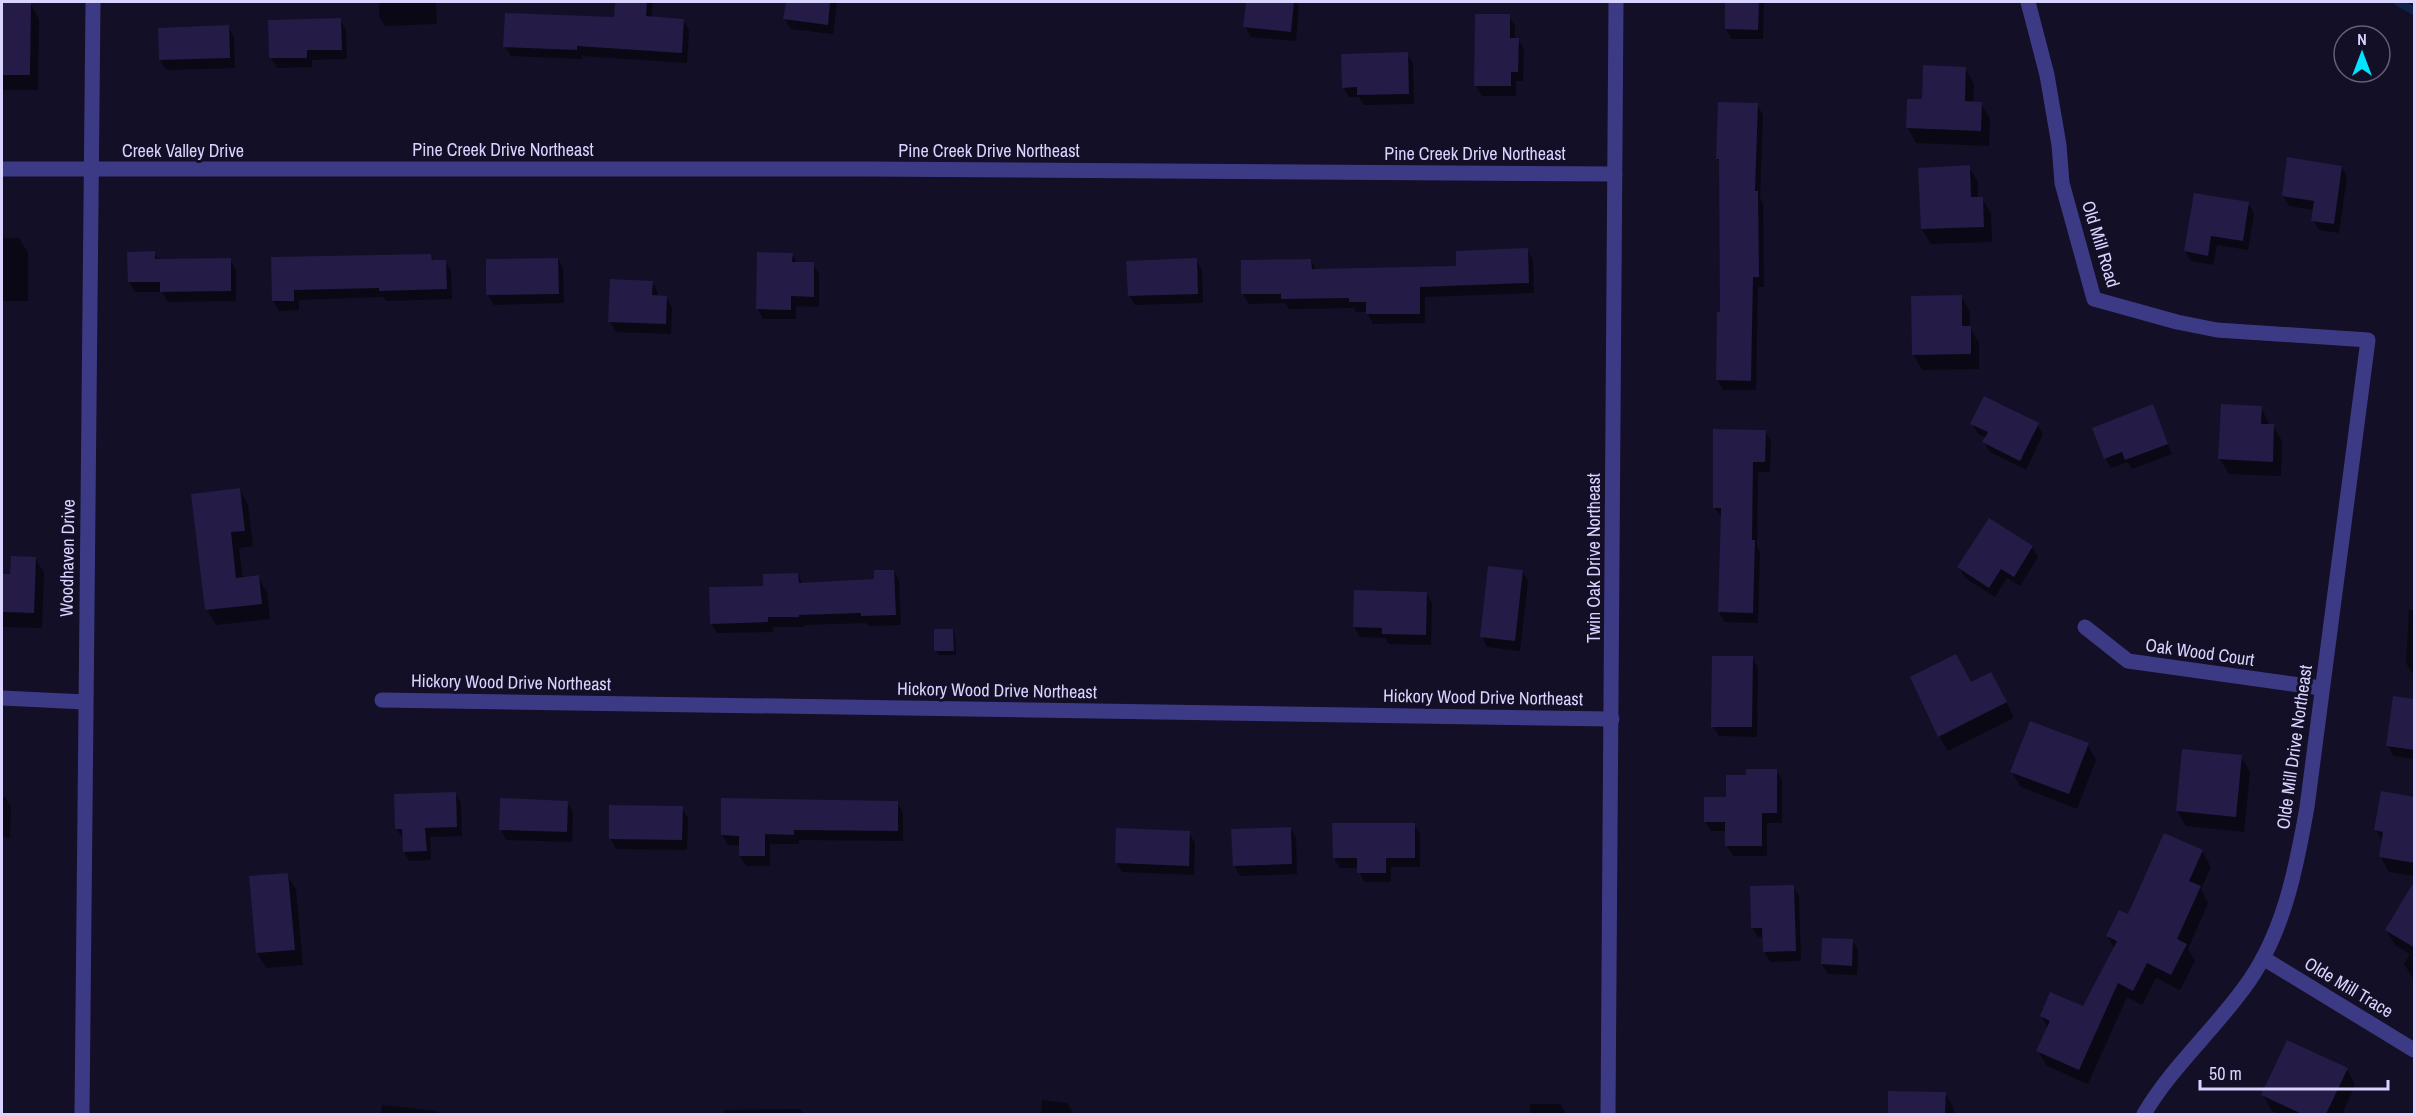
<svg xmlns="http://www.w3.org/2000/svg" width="2416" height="1116" font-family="'Archivo Narrow',sans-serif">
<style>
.shadow{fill:#0007}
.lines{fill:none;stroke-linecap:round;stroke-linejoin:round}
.stream{stroke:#0c2248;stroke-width:8}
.building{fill:#241b47}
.minor{stroke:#3d3a85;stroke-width:15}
.labels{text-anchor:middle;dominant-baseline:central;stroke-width:6;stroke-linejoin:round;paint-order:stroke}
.street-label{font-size:18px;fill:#d9d4ff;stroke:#130f26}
</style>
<rect width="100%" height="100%" fill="#130f26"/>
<g class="shadow">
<path d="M379 2H436L437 24 385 26 379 16Z"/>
<path d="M617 2H653L651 18 683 20 689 30 687 63 582 56V59L511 56 505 46 616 18Z"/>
<path d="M787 2H837L833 34 791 29 785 19Z"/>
<path d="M1248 2H1297L1299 6 1296 41 1251 37 1245 26Z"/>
<path d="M1727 2H1764L1763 39H1732L1726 29Z"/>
<path d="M2 4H31L39 19 38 90H2Z"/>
<path d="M1509 16 1515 26V39H1518L1524 49 1523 81H1516V96H1482L1476 86Z"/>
<path d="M340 20 346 30 347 59 312 60V67L277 68 271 58Z"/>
<path d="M228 27 234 37 235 68 166 70 160 60Z"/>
<path d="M1407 54 1413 64 1414 104 1364 105 1359 97H1349L1343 87Z"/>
<path d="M1965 68 1974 84 1973 103H1981L1990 119 1989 146 1916 143 1908 128 1909 100 1923 101Z"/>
<path d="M1757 105 1763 115 1760 198 1763 203 1764 287H1758L1756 390H1723L1717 379 1721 313 1720 164 1717 159Z"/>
<path d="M1969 167 1978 182V198H1982L1991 214 1992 242 1931 244 1922 229Z"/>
<path d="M2342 167 2347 177 2339 233 2319 230 2313 220 2314 210 2289 206 2283 196Z"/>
<path d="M2249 204 2254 214 2248 250 2217 245 2213 265 2191 261 2185 251Z"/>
<path d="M2 238H19L28 253V301H2Z"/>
<path d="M1527 250 1533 260 1534 293 1425 297V323L1373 324 1367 312H1356L1354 308 1289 309 1285 303 1249 304 1243 294 1311 260 1316 270 1458 268Z"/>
<path d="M154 253 159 261 230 260 236 270V301L168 302 162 292H135L129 282Z"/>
<path d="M792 254 797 263 813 264 819 274V307L796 306V319H763L758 309Z"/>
<path d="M431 255 434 262 445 261 451 271 452 299 386 301 384 297 299 300V310L279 311 273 301 272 259Z"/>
<path d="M558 259 563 269 564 303 494 305 488 295Z"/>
<path d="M1196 260 1202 270 1203 303 1135 305 1129 295Z"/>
<path d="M652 282 658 293 657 297H666L672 308 671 334 616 332 610 322Z"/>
<path d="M1961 296 1970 312V328L1979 343V369L1922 370 1913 354Z"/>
<path d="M2152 406 2172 454 2132 469 2128 462 2111 468 2105 458Z"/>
<path d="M2261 407 2270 426H2273L2282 441 2281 476 2229 474 2220 459Z"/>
<path d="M1972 424H2037L2043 434 2026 470 1990 452 1984 442 1986 438 1978 434Z"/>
<path d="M1765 431 1771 441 1770 472H1758L1757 547 1760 552 1758 623 1725 622 1719 612 1722 518 1714 507Z"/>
<path d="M239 489 248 505 253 546 239 548 243 579 258 577 267 592 270 619 216 625 207 610 193 495Z"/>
<path d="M2032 547 2038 557 2020 586 2007 578 1995 597 1965 578 1959 567Z"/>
<path d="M35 558 44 573 42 628 2 627V575L12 576Z"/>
<path d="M894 571 899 581 901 625 868 626 866 623 804 625V627H773V632L717 633 711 623 765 588 798 575 803 584 876 581Z"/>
<path d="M1522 571 1528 581 1520 651 1487 647 1482 637Z"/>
<path d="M1356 591 1426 593 1432 603 1431 645 1389 644 1385 638 1360 637 1354 627Z"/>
<path d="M2409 609 2414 610V673H2412L2406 663Z"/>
<path d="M953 630 955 635 956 655H939L936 651Z"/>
<path d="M1752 658 1758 668 1757 737 1719 736 1713 726Z"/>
<path d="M1971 684 2000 689 2014 718 1948 751 1939 736Z"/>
<path d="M2414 701V759L2394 756 2388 746Z"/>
<path d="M2087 744 2096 760 2077 809 2021 787 2012 772Z"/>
<path d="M2241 757 2250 772 2244 832 2186 826 2177 811Z"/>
<path d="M1776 770 1782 780V823H1767V856H1733L1727 846V831H1711L1705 821 1747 776Z"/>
<path d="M456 794 461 803 462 836 430 837 431 860 409 861 404 852 403 838 396 829Z"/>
<path d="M2 797H5L11 807 10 838 2 837Z"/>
<path d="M2414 798V876L2389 872 2380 856 2383 842 2376 830Z"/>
<path d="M723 800 897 803 903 813V841L799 840V844H770V866H746L740 856V846L728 845 722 835Z"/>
<path d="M567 802 573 812 572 842 506 840 501 830Z"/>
<path d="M682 808 688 818 687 850 616 849 610 838Z"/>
<path d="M1414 824 1420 834V867H1391V882H1364L1358 868H1340L1334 858Z"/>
<path d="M1290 828 1296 838 1297 874 1240 876 1234 865Z"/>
<path d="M1189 833 1195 843 1194 875 1122 872 1116 862Z"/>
<path d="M2202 851 2211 867 2201 889 2208 903 2188 949 2195 961 2180 990 2156 978 2142 1005 2127 997 2088 1084 2047 1066 2038 1051 2048 1028 2041 1016 2084 1008 2115 949 2107 936Z"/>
<path d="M287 874 296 890 303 965 266 968 257 953 250 878Z"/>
<path d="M1793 886 1799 896 1801 961 1770 962 1764 951V937H1758L1752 927Z"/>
<path d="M2414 904V980L2404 964 2410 954 2395 945 2386 930Z"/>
<path d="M1852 940 1858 950 1857 975 1828 974 1822 964Z"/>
<path d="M2347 1069 2355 1085 2342 1114H2280L2272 1111 2263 1095Z"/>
<path d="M1890 1092 1945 1093 1954 1109V1114H1889Z"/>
<path d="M1042 1100 1068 1103 1073 1114H1041Z"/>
<path d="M1530 1104H1560L1566 1114H1530Z"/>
<path d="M382 1105 437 1111 440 1114H381Z"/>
<path d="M800 1109 803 1114H724V1110Z"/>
</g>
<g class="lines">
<path class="stream" d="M2398 2 2414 11"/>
</g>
<g class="building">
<path d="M2 2 31 3 30 75H2Z"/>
<path d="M615 2H647L646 16 684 19 682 53 577 46V50L503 47 505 13 614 17Z"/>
<path d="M786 2H830L828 25 783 19Z"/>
<path d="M1246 2H1294L1291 32 1243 27Z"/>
<path d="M1725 2H1759L1758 30 1725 29Z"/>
<path d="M1475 14H1510V38H1519L1518 72H1511V86H1474Z"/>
<path d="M341 18 342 50H307V58H269L268 20Z"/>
<path d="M229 25 230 58 159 60 158 28Z"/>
<path d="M1408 52 1409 94 1357 95V87L1342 88 1341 54Z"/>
<path d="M1923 65 1966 67 1965 101 1982 102 1981 131 1906 128 1907 99H1922Z"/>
<path d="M1718 102 1758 103 1755 191H1758L1759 277H1753L1751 381 1716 380 1717 312H1720L1719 159H1716Z"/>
<path d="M2287 157 2342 166 2334 224 2311 221 2314 201 2282 196Z"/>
<path d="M1970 165 1971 197H1983L1984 227 1921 229 1918 168Z"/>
<path d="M2194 193 2249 202 2243 241 2211 236 2208 256 2184 251Z"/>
<path d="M1528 248 1529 283 1420 287V314H1366V302H1349V298L1281 299V294H1241V260L1311 259 1312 269 1456 266V251Z"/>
<path d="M155 251V259L231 258V291L160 292V282H128L127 252Z"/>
<path d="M757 252 793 253 792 262H814V297L791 296V310L756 309Z"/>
<path d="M431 254 432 260H446L447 289 379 291V288L294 290V301H272L271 257Z"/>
<path d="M558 258 559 294 486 295V259Z"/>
<path d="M1197 258 1198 294 1128 296 1126 261Z"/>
<path d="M610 279 653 281 652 295 667 296 666 324 608 322Z"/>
<path d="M1962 295V326H1971V354L1912 355 1911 296Z"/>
<path d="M1984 396 2039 423 2020 461 1982 442 1988 432 1970 424Z"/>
<path d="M2153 404 2168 444 2125 460 2122 452 2104 459 2092 428Z"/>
<path d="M2221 404 2262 406 2261 424H2274L2273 462 2218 459Z"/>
<path d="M1713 429 1766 430 1765 462H1753L1752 540H1755L1753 613 1718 612 1721 508H1713Z"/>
<path d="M240 488 245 531 231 532 236 578 259 575 262 604 205 610 191 494Z"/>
<path d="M1989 518 2033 546 2014 577 2001 569 1989 588 1957 567Z"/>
<path d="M11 556 36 557 34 613 2 612V574H10Z"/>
<path d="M1488 566 1523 570 1515 641 1480 637Z"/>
<path d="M874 570H894L896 615 861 616V613L799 615V617H768V622L710 624 709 587 763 586V574L798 573 799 583 874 579Z"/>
<path d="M1354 590 1427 592 1426 635 1382 634V628L1353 627Z"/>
<path d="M934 629H953L954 651H934Z"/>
<path d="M1956 654 1971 682 1991 672 2007 702 1938 737 1910 677Z"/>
<path d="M1712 656H1753L1752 727H1711Z"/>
<path d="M2393 696 2415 699V750L2386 746Z"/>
<path d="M2030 721 2089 743 2069 794 2010 772Z"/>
<path d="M2182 749 2242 755 2236 817 2176 811Z"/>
<path d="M1746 769H1777V813H1762V846H1725V822H1704V797H1726V775H1746Z"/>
<path d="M2381 791 2415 797V863L2379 857 2383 832 2374 830Z"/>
<path d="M456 792 457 827 425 828 427 851 403 852 402 829H395L394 794Z"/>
<path d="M500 798 568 801 567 832 499 830Z"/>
<path d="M721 798 898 801V831L794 830V835L765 834V856H739V836L721 835Z"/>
<path d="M609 805 683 806 682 840 609 839Z"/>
<path d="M1332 823H1415V858H1386V873H1357V858H1333Z"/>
<path d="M1291 827 1292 864 1233 866 1231 829Z"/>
<path d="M1116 828 1190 831 1189 866 1115 863Z"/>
<path d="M2164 833 2203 850 2189 881 2201 886 2177 939 2187 944 2171 975 2147 963 2133 991 2118 983 2079 1070 2036 1051 2050 1021 2040 1016 2050 992 2083 1006 2117 941 2106 936 2119 910 2128 914Z"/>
<path d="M288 873 295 950 256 953 249 876Z"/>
<path d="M2415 880V948L2385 930Z"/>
<path d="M1794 885 1796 951 1763 952 1762 928H1751L1750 886Z"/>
<path d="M1822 938 1853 939 1852 966 1821 964Z"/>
<path d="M2287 1040 2348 1068 2326 1114H2302L2261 1095Z"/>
<path d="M1888 1091 1946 1092 1945 1114H1888Z"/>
</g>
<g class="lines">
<g class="minor">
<path d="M2028 2 2047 75 2059 145 2062 183 2094 299 2177 322 2217 330 2368 340 2307 807C2296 870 2283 936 2244 988 2212 1032 2171 1068 2144 1114"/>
<path d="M2 169H867L1615 174"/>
<path d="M2085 627 2128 661 2321 688"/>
<path d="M2 698 85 702"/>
<path d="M382 700 1612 719"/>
<path d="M2263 958 2414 1050"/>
<path d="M82 1114 93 2"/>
<path d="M1608 1114 1616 2"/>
</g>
</g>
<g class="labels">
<g class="street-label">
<text x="503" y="149">Pine Creek Drive Northeast</text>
<text x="183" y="150">Creek Valley Drive</text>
<text x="989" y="150">Pine Creek Drive Northeast</text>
<text x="1475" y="153">Pine Creek Drive Northeast</text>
<text transform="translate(2101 244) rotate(73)">Old Mill Road</text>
<text transform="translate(67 558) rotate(-89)">Woodhaven Drive</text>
<text transform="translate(1593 558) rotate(-90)">Twin Oak Drive Northeast</text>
<text transform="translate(2200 652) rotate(8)">Oak Wood Court</text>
<text transform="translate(511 682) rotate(1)">Hickory Wood Drive Northeast</text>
<text transform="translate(997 690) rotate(1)">Hickory Wood Drive Northeast</text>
<text transform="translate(1483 697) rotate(1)">Hickory Wood Drive Northeast</text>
<text transform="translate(2294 747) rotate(-82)">Olde Mill Drive Northeast</text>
<text transform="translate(2349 987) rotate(31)">Olde Mill Trace</text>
</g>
</g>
<rect width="2416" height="1116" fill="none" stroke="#d9d4ff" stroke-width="6"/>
<g transform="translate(2362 54)"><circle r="28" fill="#130f26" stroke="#625e7d" stroke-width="1.5"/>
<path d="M0-4.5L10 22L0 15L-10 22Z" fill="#00e5ff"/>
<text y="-9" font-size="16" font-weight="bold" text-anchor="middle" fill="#d9d4ff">N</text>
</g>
<path d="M2200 1080v9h188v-9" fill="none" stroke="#d9d4ff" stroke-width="3"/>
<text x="2209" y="1080" font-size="18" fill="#d9d4ff" stroke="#130f26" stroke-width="4.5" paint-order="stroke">50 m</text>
</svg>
